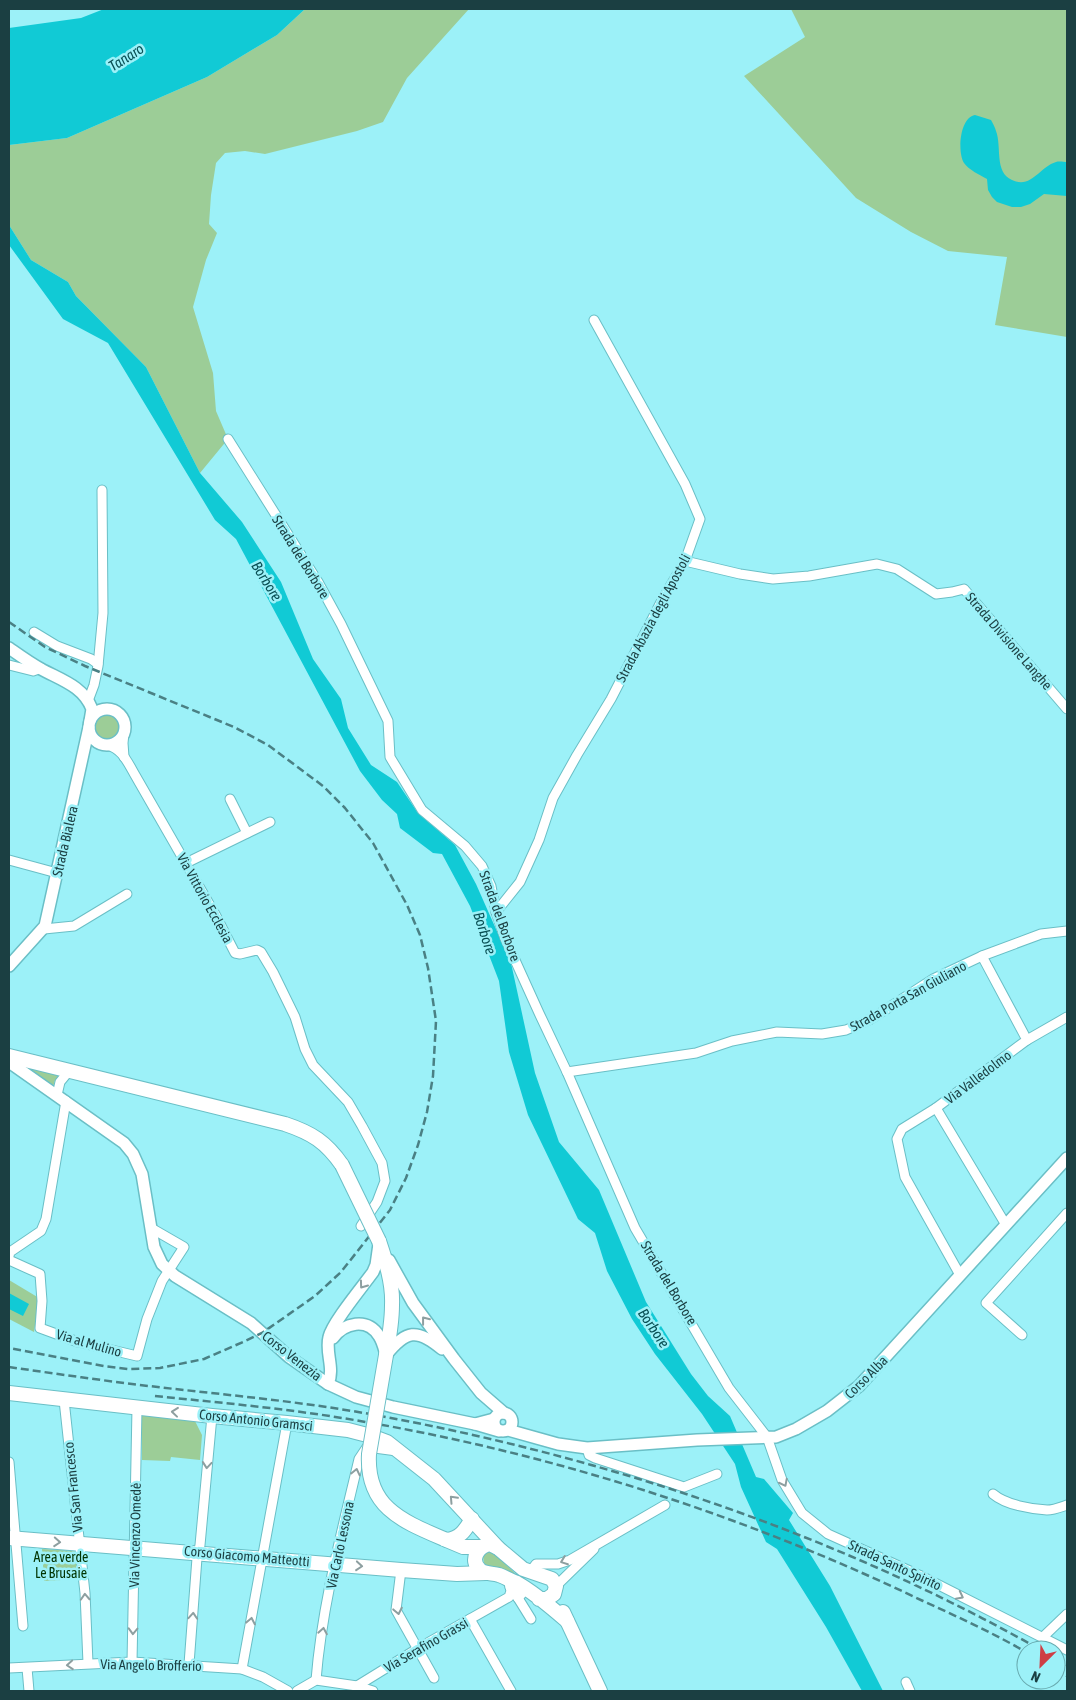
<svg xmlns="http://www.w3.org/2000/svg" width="1076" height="1700" font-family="'Asap Condensed',sans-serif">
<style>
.green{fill:#9ccd97}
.water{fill:#11cad5}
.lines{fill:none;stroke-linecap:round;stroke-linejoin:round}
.minor-casing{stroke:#6abfc6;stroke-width:11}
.tertiary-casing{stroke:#6abfc6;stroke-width:14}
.primary-casing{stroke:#6abfc6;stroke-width:16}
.minor{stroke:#fff;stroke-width:9}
.tertiary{stroke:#fff;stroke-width:11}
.primary{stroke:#fff;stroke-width:14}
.rail{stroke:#4a8084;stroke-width:2.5;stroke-dasharray:8 4;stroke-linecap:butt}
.primary-bridge-casing{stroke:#6abfc6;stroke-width:16;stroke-linecap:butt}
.primary-bridge{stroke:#fff;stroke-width:14}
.oneway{stroke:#8d9fa0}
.labels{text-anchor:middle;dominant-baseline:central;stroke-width:5;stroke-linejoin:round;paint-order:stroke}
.street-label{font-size:14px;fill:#1b3f42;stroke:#9cf1f8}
.park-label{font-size:14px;fill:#013401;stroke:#9cf1f8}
.water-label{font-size:15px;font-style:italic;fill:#094f54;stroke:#9cf1f8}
</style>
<rect width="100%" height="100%" fill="#9cf1f8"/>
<g class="green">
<path d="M305 9H469L407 78 383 122 357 131 265 154 245 151 225 153 216 163 211 195 209 224 217 233 206 260 193 307 213 373 216 411 228 439 200 473 146 367 76 296 68 282 31 260 9 225V145L67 138 207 77 277 35Z"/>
<path d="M791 9H1067V337L995 325 1007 257 948 251 911 232 856 198 744 76 805 37Z"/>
<circle cx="107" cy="727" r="12"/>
<path d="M30 1067 60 1074 55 1080 53 1087 29 1070Z"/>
<path d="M9 1280 39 1298 34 1332 9 1319Z"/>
<path d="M142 1415 195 1421 202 1435 200 1460 171 1457 170 1461 142 1460Z"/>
<path d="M42 1549 75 1551 79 1579 44 1581Z"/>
<path d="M487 1552 494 1553 518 1576 486 1565 484 1563 483 1556Z"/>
</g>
<g class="water">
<path d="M104 9H305L277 35 207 77 67 138 9 145V28L81 18Z"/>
<path d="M975 115 991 120C993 124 995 127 996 131 1002 147 994 172 1012 180 1032 189 1039 167 1056 162 1059 161 1064 162 1067 162V196L1044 194 1030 204 1021 207H1012L997 202 992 197 988 190 987 179C980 175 969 170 964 163 957 152 960 117 975 115Z"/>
<path d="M9 225 31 260 68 282 76 296 146 367 200 473 242 522 281 582 313 659 341 699 348 728 371 765 397 782 418 813 455 845 476 884 511 963 535 1073 559 1142 599 1190 646 1302 691 1374 708 1396 730 1416 756 1477 764 1479 793 1513 789 1520 830 1586 883 1691H862L826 1627 777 1549 766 1542 741 1487 735 1464 702 1414 655 1354 632 1319 607 1271 595 1233 578 1219 528 1115 509 1052 499 981 470 906 442 854 433 853 400 828 397 814 382 800 360 771 236 539 215 520 108 343 63 319 9 245Z"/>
<path d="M9 1293 29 1304 23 1316 9 1309Z"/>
</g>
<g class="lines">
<g class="minor-casing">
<g id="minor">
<path d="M228 439 318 582 341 624 388 721 390 757 422 810 465 846 482 866 491 886 496 912 505 938 539 1013 567 1072 635 1228 729 1388 767 1437 782 1480 802 1513 828 1534 919 1575 1067 1650"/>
<path d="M685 561 740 574 773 579 809 576 877 564 897 569 936 594 952 592 964 589 1067 709"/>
<path d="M34 632 57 646 91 659 98 664"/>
<path d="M9 665 33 671 41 668"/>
<path d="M88 701 94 685 98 666 103 613 102 490"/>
<path d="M124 733 123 743 124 757"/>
<path d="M107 745C122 748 128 763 135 775L216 916 235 953 240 954 257 950 261 952 273 972 295 1017 305 1049 313 1065 348 1102 362 1126 382 1163 385 1181 377 1202 361 1226"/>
<path d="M230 799 247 833"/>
<path d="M9 860 57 873"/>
<path d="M186 863 270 822"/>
<path d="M496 912 520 882 539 840 553 798 577 755 611 699 661 602 685 561 700 519 685 484 594 320"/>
<path d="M44 929 74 926 127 894"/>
<path d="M982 956 1027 1040 936 1108 1006 1225"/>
<path d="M1027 1040 1067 1017"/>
<path d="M567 1072 696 1053 732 1041 777 1032 822 1034 846 1030 871 1019 933 979 982 956 1041 934 1067 931"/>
<path d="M57 1095 60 1082 69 1071"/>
<path d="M936 1108 902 1129 897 1139 905 1177 960 1275"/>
<path d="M9 1256 10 1252 41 1231 46 1219 66 1101"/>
<path d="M9 1260 40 1274 42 1301 40 1328 78 1342 137 1356 147 1319 162 1281 184 1247 151 1228"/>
<path d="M1022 1335 986 1303 1067 1213"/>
<path d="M64 1400 85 1593 88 1663"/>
<path d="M587 1448 589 1455 595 1458 684 1487 717 1474"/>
<path d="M9 1462 23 1626"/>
<path d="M993 1494C1006 1505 1031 1509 1047 1510 1054 1510 1061 1507 1067 1505"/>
<path d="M401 1570 396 1610 434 1678"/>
<path d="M530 1572 536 1564H558L570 1560 665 1505"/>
<path d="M556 1586 594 1549"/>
<path d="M510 1587 518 1598 526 1589"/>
<path d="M518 1598 531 1619"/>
<path d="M470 1619 511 1691"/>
<path d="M1043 1637 1067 1614"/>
<path d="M132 1662 137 1408"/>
<path d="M189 1664 197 1558 200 1545 212 1416"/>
<path d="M9 1668 132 1662 242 1669 263 1677 288 1691"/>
<path d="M27 1668 29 1691"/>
<path d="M242 1669 287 1423"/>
<path d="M316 1680C322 1605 342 1531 359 1459L367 1447 397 1451"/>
<path d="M906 1682 910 1691"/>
<path d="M357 1686 417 1649 509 1597 511 1591 508 1579"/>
<path d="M297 1691 316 1680 357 1686 373 1691"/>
</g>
</g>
<g class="tertiary-casing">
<g id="tertiary">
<path d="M9 648C19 655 30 663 41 669 61 680 83 686 92 709L90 721"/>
<circle cx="107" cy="727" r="18"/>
<path d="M9 966 45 926 89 727"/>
<path d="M9 1062 124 1143 133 1154 142 1174 154 1247 162 1264 175 1276 251 1323 289 1357 328 1384 356 1397 393 1407 475 1424"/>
<path d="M389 1260 413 1303 454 1359 481 1393 504 1413"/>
<path d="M333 1338C344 1323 367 1317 379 1336 383 1342 384 1348 386 1355"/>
<path d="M386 1355C406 1330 417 1328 442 1349"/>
<path d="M328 1384C335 1368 325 1353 329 1337 332 1323 363 1286 373 1272L376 1265 379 1244"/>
<circle cx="503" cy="1422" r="9"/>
<path d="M494 1419 475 1424 499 1431"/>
<path d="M508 1430 558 1444 587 1448 697 1440 776 1437 796 1429 827 1411 859 1386 1067 1158"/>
</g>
</g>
<g class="primary-casing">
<g id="primary">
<path d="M9 1056 285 1124C312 1133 326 1142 342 1165"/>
<path d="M379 1241C386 1262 393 1283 392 1305 392 1322 389 1339 386 1355"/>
<path d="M9 1393 212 1416 287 1423 348 1430 371 1436 387 1442 434 1479 498 1548"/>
<path d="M9 1538 401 1570 457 1574 486 1573"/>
<path d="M444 1539 463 1547H481"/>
<path d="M447 1540C461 1538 465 1530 472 1519"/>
<path d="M539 1599H547L554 1594 556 1586 552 1579 523 1569 498 1548 490 1544C478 1546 469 1560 480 1570 485 1574 492 1573 499 1575 505 1577 511 1581 517 1583 535 1593 552 1608 567 1621"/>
<path d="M563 1612 600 1691"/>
</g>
</g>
<use href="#minor" class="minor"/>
<use href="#tertiary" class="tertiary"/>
<use href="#primary" class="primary"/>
<g class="rail">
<path d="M9 622 45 647 85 666 234 727 268 745 323 786 345 808 373 843 407 905 420 935 428 968 436 1021 433 1076 427 1112 418 1145 406 1178 390 1210 341 1272 315 1296 262 1333 243 1342 204 1359 160 1368 128 1369 104 1366 9 1348"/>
<path d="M9 1367C64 1375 120 1383 175 1389 238 1396 301 1402 364 1413 600 1455 832 1532 1041 1650"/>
<path d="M155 1396C223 1403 292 1409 360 1421 554 1454 746 1516 923 1601 958 1617 993 1633 1026 1652"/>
<path d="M1056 1658 1067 1665"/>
<path d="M1056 1669 1067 1676"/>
</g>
<g class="primary-bridge-casing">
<g id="primary-bridge">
<path d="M342 1165 379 1241"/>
<path d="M386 1355 369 1454C366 1507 402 1521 444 1539"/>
</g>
</g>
<use href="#primary-bridge" class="primary-bridge"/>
</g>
<defs><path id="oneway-chevron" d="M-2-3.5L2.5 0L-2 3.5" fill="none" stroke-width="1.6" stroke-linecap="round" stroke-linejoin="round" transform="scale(1.25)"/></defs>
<g class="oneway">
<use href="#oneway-chevron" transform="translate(363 1285) rotate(126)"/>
<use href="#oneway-chevron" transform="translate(425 1320) rotate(-128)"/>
<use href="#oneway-chevron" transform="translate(175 1412) rotate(-174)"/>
<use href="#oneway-chevron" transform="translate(207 1465) rotate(95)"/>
<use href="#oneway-chevron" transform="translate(356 1472) rotate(-77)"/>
<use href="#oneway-chevron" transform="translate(784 1483) rotate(63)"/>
<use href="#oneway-chevron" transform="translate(453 1499) rotate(-133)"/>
<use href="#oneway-chevron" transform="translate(57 1542) rotate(4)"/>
<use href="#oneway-chevron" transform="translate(564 1561) rotate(159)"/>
<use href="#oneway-chevron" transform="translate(359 1566) rotate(5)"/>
<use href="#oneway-chevron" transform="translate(960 1596) rotate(27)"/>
<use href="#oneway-chevron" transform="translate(85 1597) rotate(-93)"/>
<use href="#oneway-chevron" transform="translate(398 1611) rotate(79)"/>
<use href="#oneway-chevron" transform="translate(193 1616) rotate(-86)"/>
<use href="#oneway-chevron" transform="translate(251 1621) rotate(-79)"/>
<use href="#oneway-chevron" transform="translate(133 1631) rotate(92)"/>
<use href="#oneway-chevron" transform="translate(323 1631) rotate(-80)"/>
<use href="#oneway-chevron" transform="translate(70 1665) rotate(176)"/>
</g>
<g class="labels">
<g class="street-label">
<text transform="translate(301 557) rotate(58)">Strada del Borbore</text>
<text transform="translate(653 618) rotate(-62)">Strada Abazia degli Apostoli</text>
<text transform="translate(1009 641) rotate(49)">Strada Divisione Langhe</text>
<text transform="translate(65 841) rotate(-77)">Strada Bialera</text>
<text transform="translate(205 898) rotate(61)">Via Vittorio Ecclesia</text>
<text transform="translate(500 916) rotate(70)">Strada del Borbore</text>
<text transform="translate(908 996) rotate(-29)">Strada Porta San Giuliano</text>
<text transform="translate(978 1077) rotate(-37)">Via Valledolmo</text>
<text transform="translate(669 1283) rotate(59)">Strada del Borbore</text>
<text transform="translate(89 1343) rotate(16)">Via al Mulino</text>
<text transform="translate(292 1356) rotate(38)">Corso Venezia</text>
<text transform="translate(866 1377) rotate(-45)">Corso Alba</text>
<text transform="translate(256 1420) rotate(6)">Corso Antonio Gramsci</text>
<text transform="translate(73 1487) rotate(-96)">Via San Francesco</text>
<text transform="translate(135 1535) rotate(-89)">Via Vincenzo Omedè</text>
<text transform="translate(340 1545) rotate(-78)">Via Carlo Lessona</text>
<text transform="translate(247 1556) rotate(5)">Corso Giacomo Matteotti</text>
<text transform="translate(895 1565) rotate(25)">Strada Santo Spirito</text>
<text transform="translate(426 1645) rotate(-30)">Via Serafino Grassi</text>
<text transform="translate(151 1665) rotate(1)">Via Angelo Brofferio</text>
</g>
<g class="park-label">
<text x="61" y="1557">Area verde<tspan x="61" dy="16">Le Brusaie</tspan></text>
</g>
<g class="water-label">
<text transform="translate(126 57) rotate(-32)">Tanaro</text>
<text transform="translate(267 581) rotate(58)">Borbore</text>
<text transform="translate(485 933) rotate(72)">Borbore</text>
<text transform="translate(654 1328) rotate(56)">Borbore</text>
</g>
</g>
<rect width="1076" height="1700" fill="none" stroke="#1b3f42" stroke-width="20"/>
<g transform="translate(1041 1665) rotate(204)"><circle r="24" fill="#9cf1f8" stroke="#68aaaf"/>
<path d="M0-4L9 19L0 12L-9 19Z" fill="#ce3e44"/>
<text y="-8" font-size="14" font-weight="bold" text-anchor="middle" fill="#1b3f42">N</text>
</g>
</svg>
